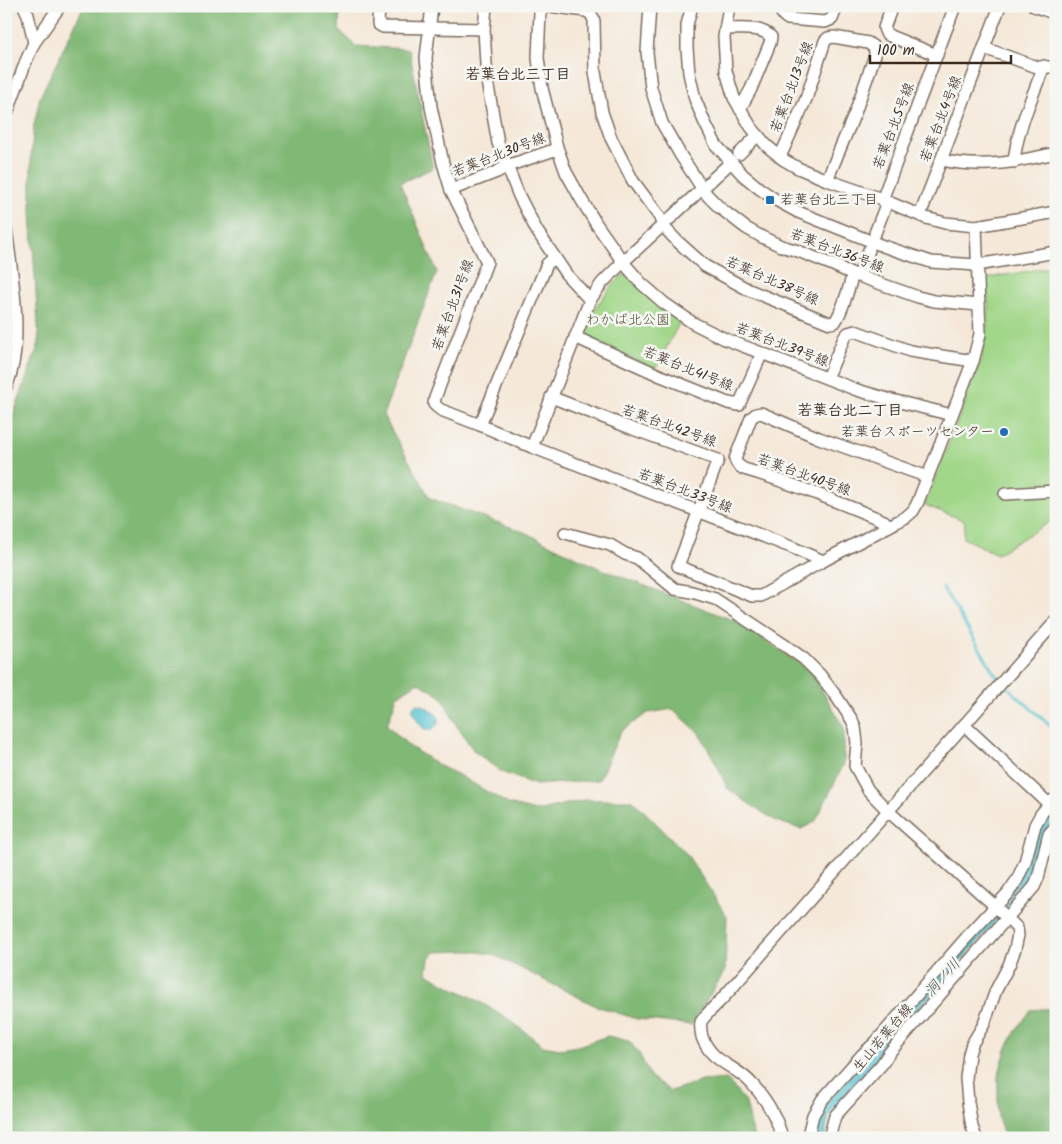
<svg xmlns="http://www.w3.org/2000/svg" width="1062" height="1144" font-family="Kalam,'Klee One',sans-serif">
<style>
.green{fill:#a1d789;stroke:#6e8054}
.forest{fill:#80b875;stroke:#5e714a}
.water{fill:#57c2d2;stroke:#497678}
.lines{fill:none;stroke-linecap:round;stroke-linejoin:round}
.stream{stroke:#57c2d2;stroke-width:3}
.minor-casing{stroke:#7c6c5f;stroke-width:14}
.minor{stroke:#fff;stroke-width:11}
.poi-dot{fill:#1f6fb2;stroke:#f6f6f2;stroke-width:2}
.labels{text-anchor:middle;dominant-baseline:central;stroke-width:5;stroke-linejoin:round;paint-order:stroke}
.street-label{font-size:14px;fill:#3b2a1e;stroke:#f6f6f2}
.poi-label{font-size:14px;fill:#3b2a1e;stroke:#f6f6f2;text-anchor:start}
.park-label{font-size:14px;fill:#545539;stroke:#f6f6f2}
.neighbourhood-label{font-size:15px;font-weight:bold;fill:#3b2a1e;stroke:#f6f6f2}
.water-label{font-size:15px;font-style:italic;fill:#435854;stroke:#f6f6f2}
</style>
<rect width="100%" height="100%" fill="#f6f6f2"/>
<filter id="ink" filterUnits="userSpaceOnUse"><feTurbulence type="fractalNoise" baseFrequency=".02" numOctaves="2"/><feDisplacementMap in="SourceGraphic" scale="10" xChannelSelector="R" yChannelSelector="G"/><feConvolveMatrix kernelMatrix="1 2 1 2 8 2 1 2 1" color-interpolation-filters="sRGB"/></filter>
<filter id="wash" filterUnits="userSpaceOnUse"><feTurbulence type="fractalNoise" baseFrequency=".0096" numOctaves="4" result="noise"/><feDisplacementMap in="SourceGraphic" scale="20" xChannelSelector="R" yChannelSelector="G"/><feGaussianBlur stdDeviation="1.12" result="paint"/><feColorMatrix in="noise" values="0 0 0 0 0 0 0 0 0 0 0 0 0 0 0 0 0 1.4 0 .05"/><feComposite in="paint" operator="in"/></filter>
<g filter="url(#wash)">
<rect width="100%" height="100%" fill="#f5e8d8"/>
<g class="green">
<path d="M1056 266V518L997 554 963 538 965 521 925 505 981 360 989 310 986 283 989 278Z"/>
<path d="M622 275 627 276 681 320 655 369 585 337 583 332C595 307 603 295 622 275Z"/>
</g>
<g class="forest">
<path d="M84 6H340L339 30 356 46 409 49 433 168 400 183 437 272 383 415 430 498 524 532 599 568 738 622 811 671 844 728V764L815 822 801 829 776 821 751 805 727 788 716 763 699 733 673 709 648 713 621 731 599 780 536 785 501 772 474 751 456 725 442 697 418 682 397 696 387 725 409 746 440 766 457 774 508 804 536 811 584 800H633L686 853 727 916 725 971 691 1025 637 1019 596 1006 492 954 470 951 435 952 429 959 427 973 443 983 470 996 510 1020 543 1046 560 1049 578 1046 608 1036 629 1041 639 1053 650 1076 670 1091 702 1081 727 1079 746 1103 754 1138H6V426L15 410 39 343 31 212V155L34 125 40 97Z"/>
<path d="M1056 1008V1138H1005L998 1117V1076L1007 1047 1017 1029 1031 1010Z"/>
</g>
<g class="water">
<path d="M416 704C425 704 433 711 439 718L438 724 431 730C429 730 427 730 426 730 421 728 411 712 413 707 414 705 415 705 416 704Z"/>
<path d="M1056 803V815L1048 825 1032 881 884 1048 875 1062 833 1109C827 1118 826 1127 825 1138H815L819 1116 823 1106 991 918 1005 899 1041 823Z"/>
</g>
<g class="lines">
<g class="stream">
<path d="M943 588 998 679"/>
<path d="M1006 686 1056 731"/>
</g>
</g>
</g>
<g filter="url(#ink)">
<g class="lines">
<g class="minor-casing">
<g id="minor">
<path d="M24 6 28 15 34 43"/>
<path d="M379 6 378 24 383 27 484 29"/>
<path d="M432 6 426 58 431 107 443 163 451 190 487 262 435 398 434 404 437 407 441 410 480 425 532 447"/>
<path d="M486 6 484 29 487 81 498 143 519 196 537 231 566 274 590 300"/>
<path d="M650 6 647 52 651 88 662 123 681 156 702 188 708 196 720 208 746 228 762 237 781 246 798 251 833 265 853 274 918 297 934 301 979 305"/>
<path d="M692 6 687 25V48L689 73 695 99 704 121 716 145 743 175 760 189 776 200 798 212 883 246 931 262 977 265 1056 252"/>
<path d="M729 6 724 37 726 71 734 98 751 127 767 146 784 160 798 168 827 180 879 198 926 218 945 223 976 226 1056 212"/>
<path d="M782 6C780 12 783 16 788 19L825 22 832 19 837 6"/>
<path d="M892 6 884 28 886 33 890 36 937 55"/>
<path d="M1034 6 1056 14"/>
<path d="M725 29C738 29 762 26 771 37L770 43 751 89 740 109"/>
<path d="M984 48 1037 67H1056"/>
<path d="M6 116 26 61 34 43 60 6"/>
<path d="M739 154 758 135"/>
<path d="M780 157 806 99 825 41 828 38 834 37 868 43 875 48V55L855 113 827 180"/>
<path d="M941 160C982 169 1016 162 1056 153"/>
<path d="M731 162 623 262 602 283 590 300 532 447 791 547 823 561 906 517 913 511 917 504 973 361 980 334 976 226"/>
<path d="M1014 162C1017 129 1032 98 1044 66"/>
<path d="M451 190 497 172 507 166 557 149"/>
<path d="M882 200 955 6"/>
<path d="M920 215 1000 6"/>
<path d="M6 229C12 275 25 344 6 387"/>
<path d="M875 233 887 202"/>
<path d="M853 274C848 290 844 308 835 322L830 323 749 290 705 266 677 241 663 226 659 216 633 181 611 138 602 112 595 72 594 21C593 16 591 13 586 11L549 6C545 7 542 9 540 13L538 58 542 88 557 147 566 172 581 199 597 225 623 262 641 283 664 303 693 323 725 339 857 390 888 399 952 415"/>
<path d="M859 276 869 250"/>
<path d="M575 337 661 376 728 403 739 405 762 353"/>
<path d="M827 378 844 338 848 333 855 331 910 351 973 361"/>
<path d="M551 397 633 429 718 460 678 566 752 596H761L823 561"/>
<path d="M480 425 547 264 554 258"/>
<path d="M1005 494 1056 491"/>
<path d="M889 526 884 521C838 502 792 483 744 469 739 466 736 464 735 459L751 418 756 414 761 413 819 438 928 477"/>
<path d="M565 533 610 545 625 554 637 558 675 589 692 592 715 599 783 644 804 659 820 675 836 696 852 720 855 727 857 743 855 766 868 790 888 811 995 906 1017 928 1018 935 1015 949 1009 965 996 990 984 1024 972 1044 969 1054 966 1078 968 1102 972 1127 976 1138"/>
<path d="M964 725 1049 804"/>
<path d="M782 1138C777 1117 766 1099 752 1084 736 1065 712 1064 702 1037 701 1032 700 1026 701 1022 703 1017 718 1003 722 999L1056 621"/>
<path d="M809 1138 808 1135 813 1115 822 1100 862 1055 875 1043 966 938 1008 893 1017 880 1025 862 1035 825 1041 814 1053 800 1056 799"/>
<path d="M829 1138 835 1116 882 1064 889 1053 1034 887 1038 878 1049 834 1056 826"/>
</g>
</g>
<use href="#minor" class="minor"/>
</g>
</g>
<g class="poi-dot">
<rect x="765" y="195" width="10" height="10" rx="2.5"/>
<circle cx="1004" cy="432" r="5"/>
</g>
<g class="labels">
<g class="street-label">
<text transform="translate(792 87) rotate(-69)">若葉台北13号線</text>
<text transform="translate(941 119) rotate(-69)">若葉台北4号線</text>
<text transform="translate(894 126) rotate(-69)">若葉台北5号線</text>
<text transform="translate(499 155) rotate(-21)">若葉台北30号線</text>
<text transform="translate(837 251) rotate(21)">若葉台北36号線</text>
<text transform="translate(772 281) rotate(24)">若葉台北38号線</text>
<text transform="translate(453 305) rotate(-70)">若葉台北31号線</text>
<text transform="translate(782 345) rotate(21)">若葉台北39号線</text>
<text transform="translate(688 369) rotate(22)">若葉台北41号線</text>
<text transform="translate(669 426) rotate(20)">若葉台北42号線</text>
<text transform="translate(804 475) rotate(20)">若葉台北40号線</text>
<text transform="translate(685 491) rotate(21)">若葉台北33号線</text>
<text transform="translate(883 1038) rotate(-50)">生山若葉台線</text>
</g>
<g class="poi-label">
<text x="780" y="200">若葉台北三丁目</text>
<text x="994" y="432" text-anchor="end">若葉台スポーツセンター</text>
</g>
<g class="park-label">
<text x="628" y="320">わかば北公園</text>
</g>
<g class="neighbourhood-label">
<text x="518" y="75">若葉台北三丁目</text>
<text x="850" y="411">若葉台北二丁目</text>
</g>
<g class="water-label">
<text transform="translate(943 978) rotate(-48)">洞ノ川</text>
</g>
</g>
<rect width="1062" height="1144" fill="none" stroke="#f6f6f2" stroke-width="25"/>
<path d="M870 55v8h141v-8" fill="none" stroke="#3b2a1e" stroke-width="2.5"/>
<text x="877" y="55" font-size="15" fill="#3b2a1e" stroke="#f6f6f2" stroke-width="4" paint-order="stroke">100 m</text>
</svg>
